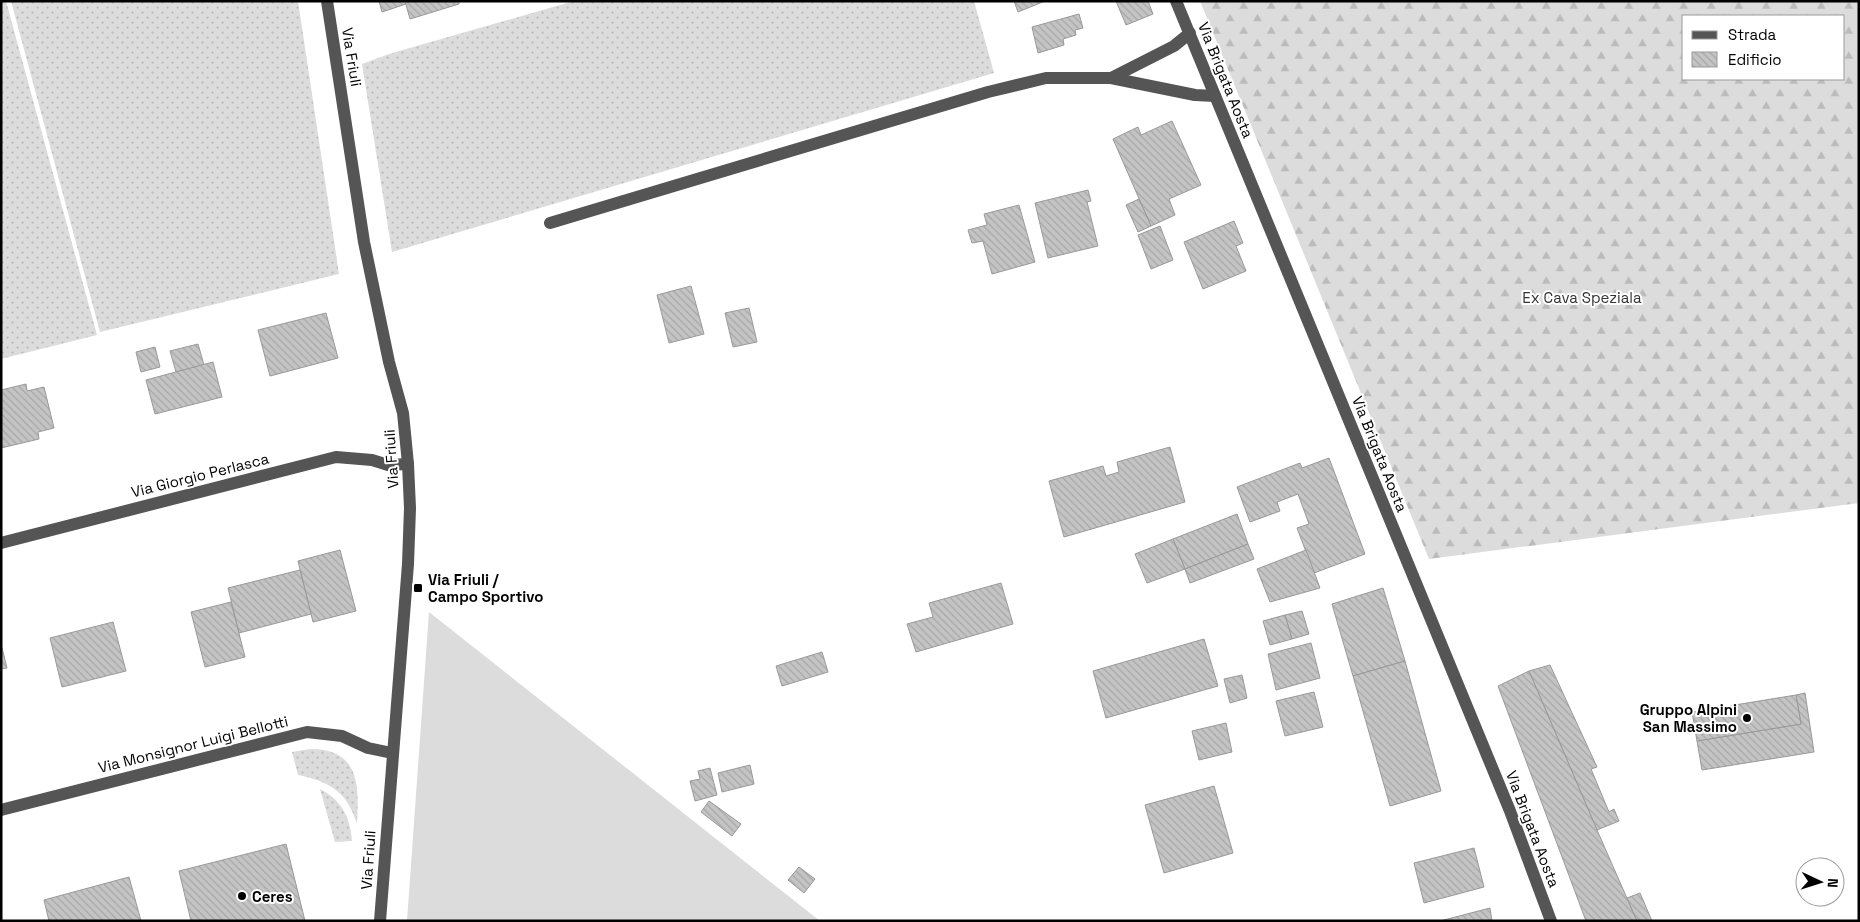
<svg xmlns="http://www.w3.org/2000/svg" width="1860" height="922" font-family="'Space Grotesk',sans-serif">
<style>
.grass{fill:url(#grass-dots)}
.forest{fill:url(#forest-firs);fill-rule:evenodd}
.pitch{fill:#dcdcdc}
.building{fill:url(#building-back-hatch);stroke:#999}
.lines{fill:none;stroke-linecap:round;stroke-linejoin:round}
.minor{stroke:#555;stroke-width:12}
.poi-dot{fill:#000;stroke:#fff;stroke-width:2}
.labels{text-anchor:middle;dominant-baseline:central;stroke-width:4;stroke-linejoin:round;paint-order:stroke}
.street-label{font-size:15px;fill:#000;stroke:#fff}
.park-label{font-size:15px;fill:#333;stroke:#fff}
.poi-label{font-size:15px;font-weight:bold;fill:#000;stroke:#fff;text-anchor:start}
</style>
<defs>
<pattern id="grass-dots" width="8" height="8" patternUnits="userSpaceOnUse" patternTransform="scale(1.25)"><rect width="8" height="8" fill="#dcdcdc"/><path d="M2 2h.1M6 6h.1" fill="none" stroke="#bbb" stroke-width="1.8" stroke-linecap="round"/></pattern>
<pattern id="forest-firs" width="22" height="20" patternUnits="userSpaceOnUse" patternTransform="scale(1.25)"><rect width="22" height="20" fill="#dcdcdc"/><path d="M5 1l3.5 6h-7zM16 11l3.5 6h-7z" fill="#bbb"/></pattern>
<pattern id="building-back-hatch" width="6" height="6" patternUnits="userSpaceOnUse" patternTransform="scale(1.25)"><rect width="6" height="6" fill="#c4c4c4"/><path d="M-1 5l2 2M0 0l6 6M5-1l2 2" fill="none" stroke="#a7a7a7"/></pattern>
</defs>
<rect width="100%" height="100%" fill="#fff"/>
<g class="grass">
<path d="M1 1H6L97 335 1 359Z"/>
<path d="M11 1H298L339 274 100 332Z"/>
<path d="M574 1H974L994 73 392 252 362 64 389 54Z"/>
<path d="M310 749C360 749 359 785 357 824 347 792 331 782 298 775L292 752Z"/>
<path d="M320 789C342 800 350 818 352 841L335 842Z"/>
</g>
<path class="forest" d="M1200 1H1859V503L1429 559ZM1684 16H1844V79H1684Z"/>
<path class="pitch" d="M429 612 820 921H407Z"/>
<g class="building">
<path d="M379 1H405L406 4 382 12Z"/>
<path d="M405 1H459V4L410 19Z"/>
<path d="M1014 1H1045L1018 12Z"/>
<path d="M1116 1H1148L1153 14 1126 25Z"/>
<path d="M1079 14 1083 28 1075 30 1076 35 1063 39 1064 45 1038 53 1032 27Z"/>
<path d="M1172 121 1201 185 1169 199 1175 215 1151 226 1113 139 1138 127 1141 135Z"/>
<path d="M1088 190 1091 201 1087 202 1098 246 1048 258 1035 203Z"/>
<path d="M1139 199 1151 226 1138 232 1126 205Z"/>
<path d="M1019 205 1035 262 992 274 983 241 972 243 968 230 987 225 984 214Z"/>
<path d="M1234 221 1243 243 1236 246 1246 271 1203 289 1184 242Z"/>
<path d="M1160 226 1173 260 1151 269 1138 235Z"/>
<path d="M691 286 704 334 669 343 657 295Z"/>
<path d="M749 308 757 342 733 347 725 313Z"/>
<path d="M326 313 338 358 270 376 258 330Z"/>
<path d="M198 344 204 365 176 372 170 351Z"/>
<path d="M155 347 160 367 141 372 136 352Z"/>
<path d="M213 362 222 397 155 414 146 380Z"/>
<path d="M26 384 27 391 44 387 54 428 38 432 39 439 1 448V390Z"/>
<path d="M1170 447 1185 502 1064 537 1049 481 1103 466 1106 476 1119 472 1117 462Z"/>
<path d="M1329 458 1365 554 1314 573 1297 528 1309 524 1298 494 1277 502 1280 511 1250 522 1237 487 1300 463 1302 468Z"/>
<path d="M1237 514 1248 544 1185 569 1173 539Z"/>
<path d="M1173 539 1185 569 1147 583 1135 554Z"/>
<path d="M1248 544 1254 559 1190 583 1185 569Z"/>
<path d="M340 550 356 611 313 622 298 561Z"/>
<path d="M1306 550 1320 588 1270 602 1257 569Z"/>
<path d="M300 570 311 614 239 633 228 588Z"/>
<path d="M1001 583 1013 624 916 652 907 624 933 617 929 603Z"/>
<path d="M1383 588 1405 661 1353 676 1332 604Z"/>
<path d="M231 602 245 657 205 667 191 612Z"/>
<path d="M1302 611 1309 634 1292 639 1285 615Z"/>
<path d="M1285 615 1292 639 1270 645 1263 621Z"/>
<path d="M113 622 126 671 62 687 50 638Z"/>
<path d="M1204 639 1218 686 1106 718 1093 671Z"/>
<path d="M1311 643 1320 678 1276 690 1268 654Z"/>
<path d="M1 644 7 668 1 669Z"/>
<path d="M822 652 828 672 782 686 776 666Z"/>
<path d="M1405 661 1441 791 1390 806 1353 676Z"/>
<path d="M1550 665 1597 767 1591 769 1609 812 1614 809 1619 821 1597 830 1529 671Z"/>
<path d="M1529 671 1597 830 1637 921H1586L1498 686Z"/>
<path d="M1242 675 1247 698 1230 703 1224 679Z"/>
<path d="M1314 692 1323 727 1285 736 1276 701Z"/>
<path d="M1805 693 1814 752 1702 770 1697 741 1801 724 1796 695Z"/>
<path d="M1796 695 1801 724 1697 741 1692 712Z"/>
<path d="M1226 723 1232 752 1199 760 1192 731Z"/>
<path d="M750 765 754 784 722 792 718 773Z"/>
<path d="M710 768 717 795 695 801 690 781 700 779 698 771Z"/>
<path d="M1214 786 1233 853 1164 873 1145 805Z"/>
<path d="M709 801 741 824 732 836 701 812Z"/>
<path d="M286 844 305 921H191L179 871Z"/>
<path d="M1474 848 1484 887 1424 903 1414 863Z"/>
<path d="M799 867 815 879 804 893 788 880Z"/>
<path d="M129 877 141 921H49L44 900Z"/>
<path d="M1640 893 1652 921H1637L1627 898Z"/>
<path d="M1490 908 1492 921H1440Z"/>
</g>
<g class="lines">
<g class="minor">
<path d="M327 1 364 242 389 362 403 413 408 464 410 508 408 564 380 921"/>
<path d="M1176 1 1510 811 1551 921"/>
<path d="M1111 78 1174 46 1190 33"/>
<path d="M550 223 988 92 1046 78H1111L1195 95 1215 96"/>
<path d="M1 543 336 457 372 460 388 465 408 464"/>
<path d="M1 810 307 732 342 736 368 748 392 753"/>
</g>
</g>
<g class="poi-dot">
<rect x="413" y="583" width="10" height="10" rx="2.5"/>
<circle cx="1747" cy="718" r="5"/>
<circle cx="242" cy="896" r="5"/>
</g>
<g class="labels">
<g class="street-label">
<text transform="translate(352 57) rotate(81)">Via Friuli</text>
<text transform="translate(1226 80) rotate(68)">Via Brigata Aosta</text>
<text transform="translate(1380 454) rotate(68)">Via Brigata Aosta</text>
<text transform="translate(391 459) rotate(-94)">Via Friuli</text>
<text transform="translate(200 475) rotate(-14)">Via Giorgio Perlasca</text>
<text transform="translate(193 744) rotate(-14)">Via Monsignor Luigi Bellotti</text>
<text transform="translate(1533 829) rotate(69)">Via Brigata Aosta</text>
<text transform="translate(368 860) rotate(-86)">Via Friuli</text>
</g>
<g class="park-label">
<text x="1582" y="297">Ex Cava Speziala</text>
</g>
<g class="poi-label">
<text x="428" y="579">Via Friuli /<tspan x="428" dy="17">Campo Sportivo</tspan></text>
<text x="1737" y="709" text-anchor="end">Gruppo Alpini<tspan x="1737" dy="17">San Massimo</tspan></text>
<text x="252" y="896">Ceres</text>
</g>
</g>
<rect width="1860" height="922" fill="none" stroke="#000000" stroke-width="5"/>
<rect x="1682" y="15" width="162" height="65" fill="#ffffff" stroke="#999999"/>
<rect x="1692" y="31" width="25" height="8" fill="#555555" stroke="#999999"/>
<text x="1728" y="40" font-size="15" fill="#000000">Strada</text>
<rect x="1692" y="52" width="25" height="15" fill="url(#building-back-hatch)" stroke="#999999"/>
<text x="1728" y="65" font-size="15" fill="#000000">Edificio</text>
<g transform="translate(1820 882) rotate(94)"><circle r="24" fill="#ffffff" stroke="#999999"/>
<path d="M0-4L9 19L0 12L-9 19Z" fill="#000000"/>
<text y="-8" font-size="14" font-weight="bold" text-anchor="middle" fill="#000000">N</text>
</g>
</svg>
